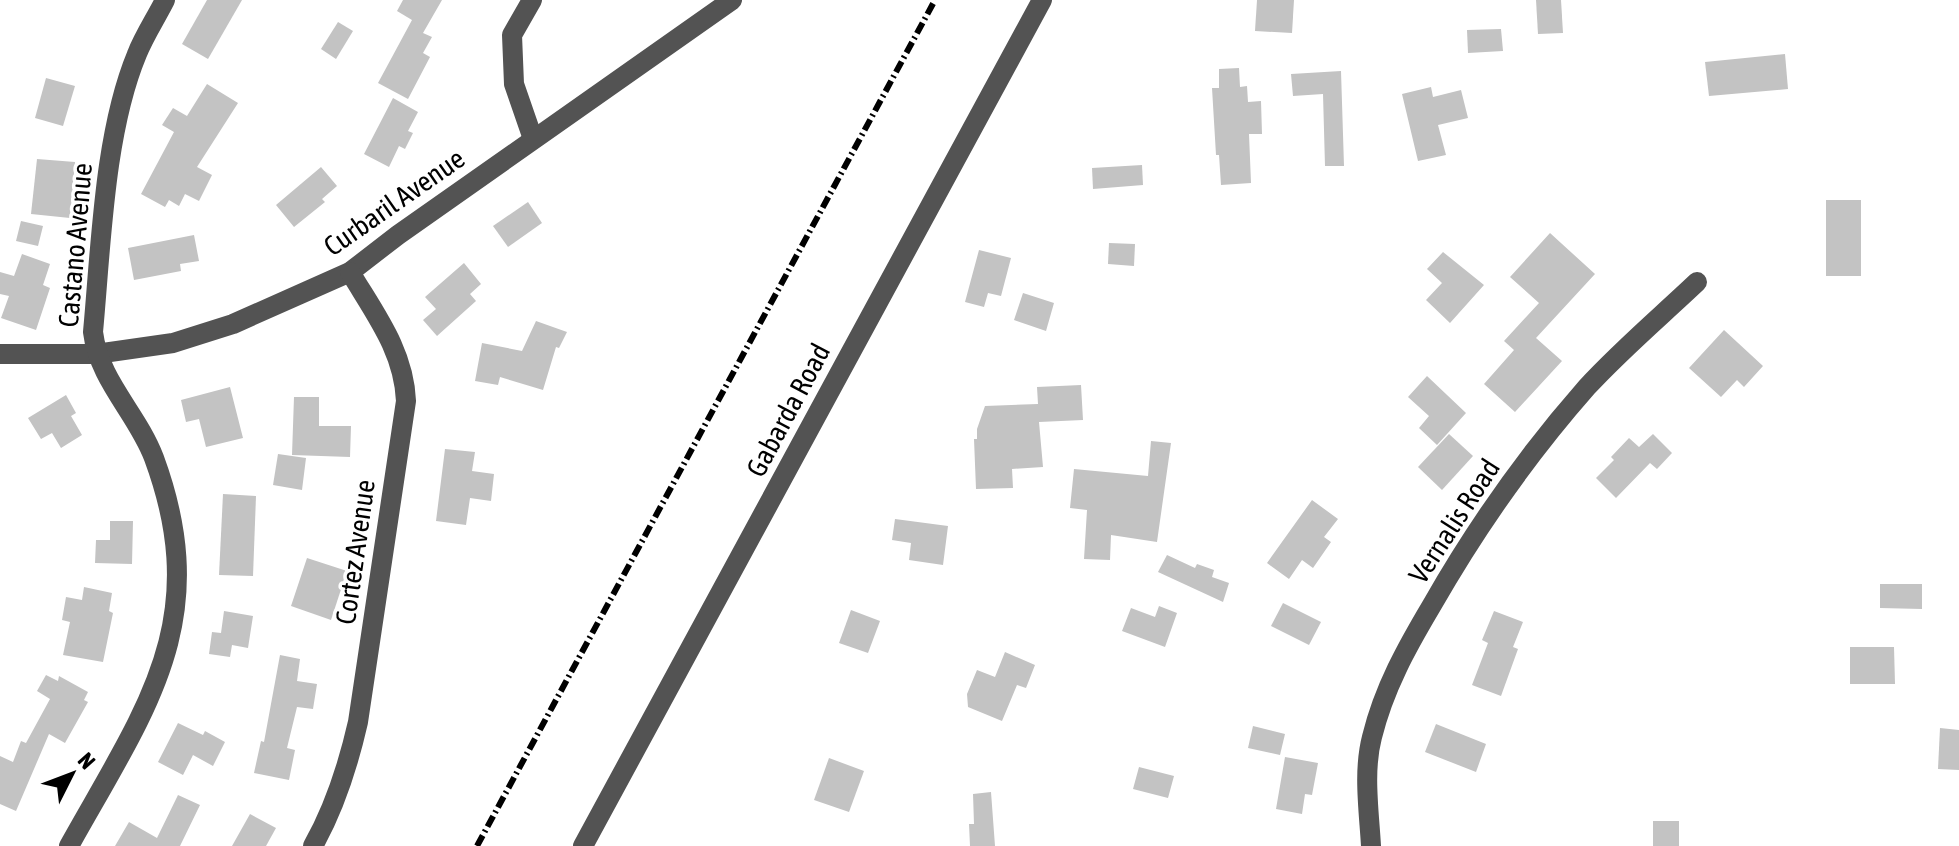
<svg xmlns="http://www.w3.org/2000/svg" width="1959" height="846" font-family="'Asap Condensed',sans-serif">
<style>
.building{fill:#c3c3c3}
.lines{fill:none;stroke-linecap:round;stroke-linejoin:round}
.minor{stroke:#535353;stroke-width:20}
.rail{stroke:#000;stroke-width:6;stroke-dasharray:12 4 2 4;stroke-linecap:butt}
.labels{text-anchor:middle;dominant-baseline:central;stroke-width:7;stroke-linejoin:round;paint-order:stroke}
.street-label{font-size:28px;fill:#000;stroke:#fff}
</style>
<rect width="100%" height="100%" fill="#fff"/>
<g class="building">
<path d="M207 0H242L208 59 182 44Z"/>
<path d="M403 0H442L423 33 432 37 423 53 430 57 408 99 378 83 412 20 397 11Z"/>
<path d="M1257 0H1294L1292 33 1255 31Z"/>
<path d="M1536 0H1561L1563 33 1538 34Z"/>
<path d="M338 22 353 31 336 59 321 49Z"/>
<path d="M1501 29 1503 51 1468 53 1467 30Z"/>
<path d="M1785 54 1788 89 1709 96 1705 62Z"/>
<path d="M1239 68 1240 87 1247 86 1248 102 1261 101 1262 134H1249L1251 183 1221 185 1219 155H1216L1212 88H1219V69Z"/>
<path d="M1341 71 1344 166H1325L1323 94 1293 96 1291 74Z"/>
<path d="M46 78 75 86 63 126 35 118Z"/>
<path d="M207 84 238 103 197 167 212 175 199 201 185 194 179 206 169 200 165 207 141 194 174 132 162 125 173 108 187 116Z"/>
<path d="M1431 87 1433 97 1461 90 1468 118 1438 125 1446 155 1418 161 1402 94Z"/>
<path d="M393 98 418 112 408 131 413 133 405 149 399 146 389 167 364 154Z"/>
<path d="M37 159 75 162 70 218 31 214Z"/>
<path d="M1142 165 1143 185 1093 189 1092 168Z"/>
<path d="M321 167 337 186 322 199 325 202 294 227 276 205Z"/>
<rect x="1826" y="200" width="35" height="76"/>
<path d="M528 202 542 223 508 247 493 226Z"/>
<path d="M21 221 43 226 38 246 16 241Z"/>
<path d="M1550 233 1595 274 1536 338 1562 361 1515 412 1484 384 1514 350 1504 341 1539 303 1510 277Z"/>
<path d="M194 235 199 261 180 264 181 271 134 280 128 248Z"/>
<path d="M1109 243 1135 244 1134 266 1108 264Z"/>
<path d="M979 250 1011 258 1001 296 988 293 984 307 965 302Z"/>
<path d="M1443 252 1484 285 1450 323 1426 300 1442 283 1427 269Z"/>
<path d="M22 254 50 264 43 285 50 288 36 330 1 318 9 296 0 294V272L14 276Z"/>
<path d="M464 263 481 284 470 294 476 301 437 336 423 320 436 309 425 297Z"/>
<path d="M1023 293 1054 303 1046 331 1014 320Z"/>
<path d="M536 321 567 332 559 348 556 347 543 390 500 377 498 385 475 381 482 343 522 351Z"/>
<path d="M1724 330 1763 366 1744 387 1737 380 1721 397 1689 368Z"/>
<path d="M1427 376 1466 413 1437 445 1419 428 1429 416 1408 397Z"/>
<path d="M1081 385 1083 420 1039 422 1043 467 1012 469 1013 488 976 489 974 439H977V429L985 406 1038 404 1037 387Z"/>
<path d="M230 387 243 438 206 447 199 419 186 422 181 400Z"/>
<path d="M66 395 76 413 71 416 82 435 61 448 52 433 41 439 28 418Z"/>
<path d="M294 397H319V426H351L350 457 292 455Z"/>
<path d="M1449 434 1473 456 1442 490 1418 467Z"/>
<path d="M1653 434 1672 453 1657 469 1650 463 1616 498 1596 478 1614 460 1611 457 1629 438 1639 447Z"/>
<path d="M1151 441 1171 443 1157 542 1111 535 1110 560 1084 559 1087 510 1070 508 1074 469 1148 476Z"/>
<path d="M445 449 475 452 472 471 494 474 491 501 470 498 466 525 436 521Z"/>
<path d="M278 454 306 458 302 490 273 485Z"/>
<path d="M223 494 256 496 253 576 219 575Z"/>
<path d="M1312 500 1338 519 1324 537 1331 542 1313 568 1302 560 1289 579 1267 563Z"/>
<path d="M895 519 948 526 943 565 909 560 911 543 892 540Z"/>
<path d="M110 521H133L132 564 95 563 96 540H110Z"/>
<path d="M1167 555 1195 568 1197 564 1214 570 1212 577 1229 583 1223 602 1158 572Z"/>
<path d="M307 558 347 571 331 620 291 606Z"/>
<path d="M1880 584H1922V609L1880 608Z"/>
<path d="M84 587 112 593 109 611 113 613 103 662 63 655 70 622 62 620 66 597 82 600Z"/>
<path d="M1283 603 1321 622 1309 645 1271 626Z"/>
<path d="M1159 606 1177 613 1165 647 1122 631 1131 608 1155 617Z"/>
<path d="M851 610 880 621 868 653 839 643Z"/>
<path d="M224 611 253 616 248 648 232 645 230 657 209 654 212 632 221 633Z"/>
<path d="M1494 611 1523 622 1513 647 1518 649 1501 696 1472 685 1488 643 1482 640Z"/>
<path d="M1850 647H1894L1895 684H1850Z"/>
<path d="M1005 652 1035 665 1026 688 1017 685 1002 721 968 707 967 694 977 670 995 677Z"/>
<path d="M280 655 300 659 297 681 317 684 313 709 297 707 287 748 295 750 289 780 254 773 261 741 264 742Z"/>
<path d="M46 675 58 681 59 676 88 692 84 700 88 702 65 743 49 734 16 811 0 804V756L13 762 21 741 26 743 50 699 37 691Z"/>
<path d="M178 723 203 735 205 731 225 742 213 766 193 755 183 775 158 762Z"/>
<path d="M1436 724 1486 744 1476 772 1425 752Z"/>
<path d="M1253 726 1285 734 1280 755 1248 748Z"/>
<path d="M1940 728 1959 730V770L1938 769Z"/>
<path d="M1285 757 1318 763 1312 795 1305 794 1302 814 1276 809Z"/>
<path d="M829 758 864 771 849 812 814 800Z"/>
<path d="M1139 767 1174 776 1168 798 1133 789Z"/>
<path d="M991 792 995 846H970L969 824H974L973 794Z"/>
<path d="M178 795 200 805 180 846H115L129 822 157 838Z"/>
<path d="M250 814 276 828 266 846H232Z"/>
<rect x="1653" y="821" width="26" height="25"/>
</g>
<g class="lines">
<g class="minor">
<path d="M532 0 512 35 514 84 533 139"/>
<path d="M0 354H96L173 343 233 324 350 272 398 235 732 0"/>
<path d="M69 846C146 708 214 621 154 458 137 413 99 381 93 332 101 247 104 133 137 54 144 36 156 18 165 0"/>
<path d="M313 846C335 807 348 766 358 722L406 401C404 351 375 314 350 272"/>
<path d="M583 846 1042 0"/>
<path d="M1371 846C1369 811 1363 771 1372 737 1384 688 1407 647 1432 605 1476 528 1528 454 1587 387 1621 350 1660 317 1697 282"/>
</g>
<path class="rail" d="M477 846 935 0"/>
</g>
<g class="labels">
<g class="street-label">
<text transform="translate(394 202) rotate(-35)">Curbaril Avenue</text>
<text transform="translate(75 245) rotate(-85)">Castano Avenue</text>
<text transform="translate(788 410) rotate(-62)">Gabarda Road</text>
<text transform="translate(1454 521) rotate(-57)">Vernalis Road</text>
<text transform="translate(355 552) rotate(-82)">Cortez Avenue</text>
</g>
</g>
<g transform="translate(72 774) rotate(48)" stroke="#ffffff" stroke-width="6" paint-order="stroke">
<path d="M0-6L14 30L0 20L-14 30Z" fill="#000000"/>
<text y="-12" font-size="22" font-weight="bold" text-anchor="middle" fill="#000000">N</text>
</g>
</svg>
